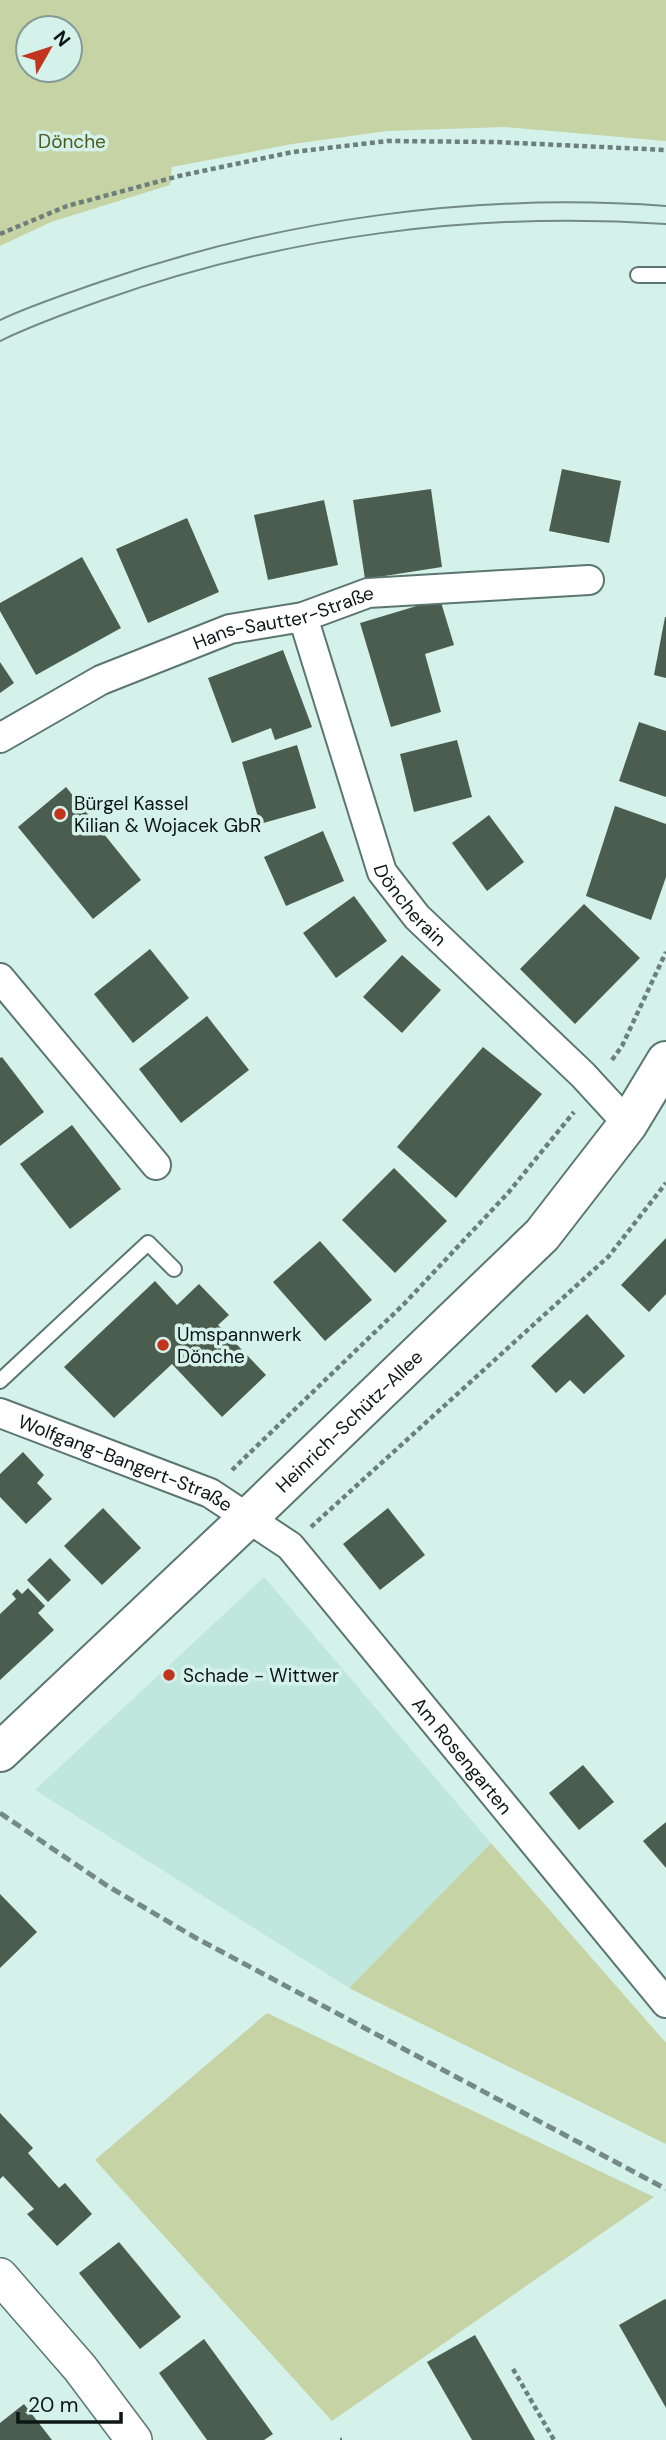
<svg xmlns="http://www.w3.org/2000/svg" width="666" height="2440" font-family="'DM Sans',sans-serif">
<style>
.built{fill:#c0e7dd}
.green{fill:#c6d3a4;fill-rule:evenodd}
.building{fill:#4b5d4e}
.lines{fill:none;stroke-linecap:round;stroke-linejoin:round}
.service-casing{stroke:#5b766f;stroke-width:18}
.minor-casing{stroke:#5b766f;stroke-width:32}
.tertiary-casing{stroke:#5b766f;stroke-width:38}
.secondary-casing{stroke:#5b766f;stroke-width:42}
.path{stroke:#6c7f7a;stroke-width:4.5;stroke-dasharray:5 3.5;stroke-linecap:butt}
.service{stroke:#fff;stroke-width:14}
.minor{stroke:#fff;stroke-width:28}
.tertiary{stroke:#fff;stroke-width:35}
.secondary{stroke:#fff;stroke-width:38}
.tram{stroke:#768a85;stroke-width:2}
.rail{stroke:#768a85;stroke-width:5;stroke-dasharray:10 5;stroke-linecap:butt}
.poi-dot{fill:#c1351f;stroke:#d4f1ea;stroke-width:2.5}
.labels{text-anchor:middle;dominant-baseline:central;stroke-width:7;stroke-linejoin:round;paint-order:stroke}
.park-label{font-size:19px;fill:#4e5b1d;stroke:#d4f1ea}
.street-label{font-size:19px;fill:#0d1715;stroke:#d4f1ea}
.poi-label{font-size:19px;fill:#0d1715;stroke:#d4f1ea;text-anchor:start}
</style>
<rect width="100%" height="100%" fill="#d4f1ea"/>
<path class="built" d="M264 1577 491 1843 349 1988 35 1790Z"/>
<g class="green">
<path d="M0 0H666V141L504 127 388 131 292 144 172 167 170 185 51 222 0 246ZM28 28H70V70H28Z"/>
<path d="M491 1843 666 2043V2144L349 1988Z"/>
<path d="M267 2013 654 2197 332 2421 95 2160Z"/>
</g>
<g class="building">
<path d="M562 469 621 481 609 543 549 531Z"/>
<path d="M431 489 442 567 365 579 353 500Z"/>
<path d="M324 500 338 565 268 580 254 515Z"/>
<path d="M187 518 219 592 148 623 116 549Z"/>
<path d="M82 557 121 628 36 675 0 611V603Z"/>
<path d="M440 599 454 645 425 654 441 712 391 727 360 623Z"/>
<path d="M665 617H666V678L654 675Z"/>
<path d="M283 650 312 727 275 740 271 728 232 743 208 678Z"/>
<path d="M0 662 14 683 0 693Z"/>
<path d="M639 722 666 731V797L619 781Z"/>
<path d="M457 740 472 797 414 812 400 754Z"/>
<path d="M297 745 316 808 260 824 242 762Z"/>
<path d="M66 787 141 880 93 919 18 827Z"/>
<path d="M615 806 666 824V877L651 920 586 896Z"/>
<path d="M489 815 524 862 487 891 452 843Z"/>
<path d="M323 831 344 881 286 906 264 857Z"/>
<path d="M354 896 387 941 336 978 303 933Z"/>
<path d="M584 904 640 958 575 1024 520 969Z"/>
<path d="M150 949 189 998 133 1043 94 994Z"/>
<path d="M402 955 441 990 402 1033 363 997Z"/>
<path d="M207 1016 249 1070 181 1123 139 1069Z"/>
<path d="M483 1047 542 1094 456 1198 397 1147Z"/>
<path d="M2 1057 44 1112 0 1146V1058Z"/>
<path d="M72 1125 121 1189 70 1229 20 1164Z"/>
<path d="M394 1168 447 1221 395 1273 342 1220Z"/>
<path d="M666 1238V1294L649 1312 621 1285Z"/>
<path d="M320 1241 372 1300 325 1341 273 1282Z"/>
<path d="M155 1281 177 1305 199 1284 229 1315 218 1325 266 1375 222 1417 172 1364 114 1418 64 1367Z"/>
<path d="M587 1314 625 1356 584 1394 570 1380 556 1393 531 1366Z"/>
<path d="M23 1452 44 1475 37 1483 52 1499 26 1524 0 1497V1474Z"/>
<path d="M103 1508 141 1548 102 1585 64 1546Z"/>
<path d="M388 1508 425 1555 380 1590 343 1544Z"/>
<path d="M50 1558 71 1580 48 1602 27 1580Z"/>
<path d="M28 1588 45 1606 38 1613 54 1630 0 1680V1614L16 1599 12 1594 17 1589 22 1594Z"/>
<path d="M583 1765 614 1802 579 1830 549 1793Z"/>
<path d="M666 1822V1868L643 1841Z"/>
<path d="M0 1894 37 1932 0 1968Z"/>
<path d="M0 2113 33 2148 28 2153 59 2188 65 2183 92 2214 57 2246 27 2214 34 2209 3 2176 0 2179Z"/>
<path d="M119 2242 181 2317 140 2349 79 2273Z"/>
<path d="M665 2299 666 2300V2408L619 2325Z"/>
<path d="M475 2335 535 2440H472L427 2362Z"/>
<path d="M204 2339 273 2434 264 2440H207L159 2373Z"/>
<path d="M24 2404 52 2440H0V2423Z"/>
</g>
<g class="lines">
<g class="service-casing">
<g id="service">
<path d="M638 275H666"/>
<path d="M0 1381 148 1243 174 1269"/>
</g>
</g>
<g class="minor-casing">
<g id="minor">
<path id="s1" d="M303 617 382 872 417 917 583 1075 628 1124"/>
<path id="s2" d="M0 738 101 680 230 629 303 617 368 593 589 580"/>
<path d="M0 978 156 1165"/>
<path id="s3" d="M0 1413 210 1493 290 1546 666 2003"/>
</g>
</g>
<g class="tertiary-casing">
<path id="tertiary" d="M0 2276 80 2368 134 2440"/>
</g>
<g class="secondary-casing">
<g id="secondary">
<path id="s4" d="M0 1752 248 1518 542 1235 628 1124 666 1061"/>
</g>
</g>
<g class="path">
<path d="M0 234 67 206 179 176 293 152 387 141 495 142 666 150"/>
<path d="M612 1060 622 1046 666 952"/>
<path d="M232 1470 404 1304 508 1193 574 1112"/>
<path d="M311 1527 609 1256 666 1183"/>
<path d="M513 2369 554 2440"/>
<path d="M340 2440H342"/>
</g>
<use href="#service" class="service"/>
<use href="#minor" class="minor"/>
<use href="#tertiary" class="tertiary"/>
<use href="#secondary" class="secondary"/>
<g class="tram">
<path d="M0 320C32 305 66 294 100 282 281 219 475 192 666 206"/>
<path d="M0 341C33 325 69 312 103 300 283 236 476 211 666 224"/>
</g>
<path class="rail" d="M0 1813 106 1885 196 1938 666 2189"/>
</g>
<g class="poi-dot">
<circle cx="60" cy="814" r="7"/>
<circle cx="163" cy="1345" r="7"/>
<circle cx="169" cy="1675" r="7"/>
</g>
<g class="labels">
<g class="park-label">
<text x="72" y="141">Dönche</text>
</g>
<g class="street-label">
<text stroke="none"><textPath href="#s2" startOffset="310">Hans-Sautter-Straße</textPath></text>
<text stroke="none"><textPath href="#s1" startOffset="310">Döncherain</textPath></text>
<text stroke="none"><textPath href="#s4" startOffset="481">Heinrich-Schütz-Allee</textPath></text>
<text stroke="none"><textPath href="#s3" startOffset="135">Wolfgang-Bangert-Straße</textPath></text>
<text stroke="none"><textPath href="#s3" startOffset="592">Am Rosengarten</textPath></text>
</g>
<g class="poi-label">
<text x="74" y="803">Bürgel Kassel<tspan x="74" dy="22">Kilian &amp; Wojacek GbR</tspan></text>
<text x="177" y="1334">Umspannwerk<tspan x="177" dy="22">Dönche</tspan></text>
<text x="183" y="1675">Schade - Wittwer</text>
</g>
</g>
<g transform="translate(49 49) rotate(51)"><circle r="33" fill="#d4f1ea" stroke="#849a95" stroke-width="2"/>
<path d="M0-5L12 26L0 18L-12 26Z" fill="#c1351f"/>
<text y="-10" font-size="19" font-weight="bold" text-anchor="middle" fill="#0d1715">N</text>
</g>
<path d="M18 2412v10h103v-10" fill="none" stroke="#0d1715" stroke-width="3.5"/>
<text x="28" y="2412" font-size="21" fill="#0d1715" stroke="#d4f1ea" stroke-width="5" paint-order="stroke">20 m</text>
</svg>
